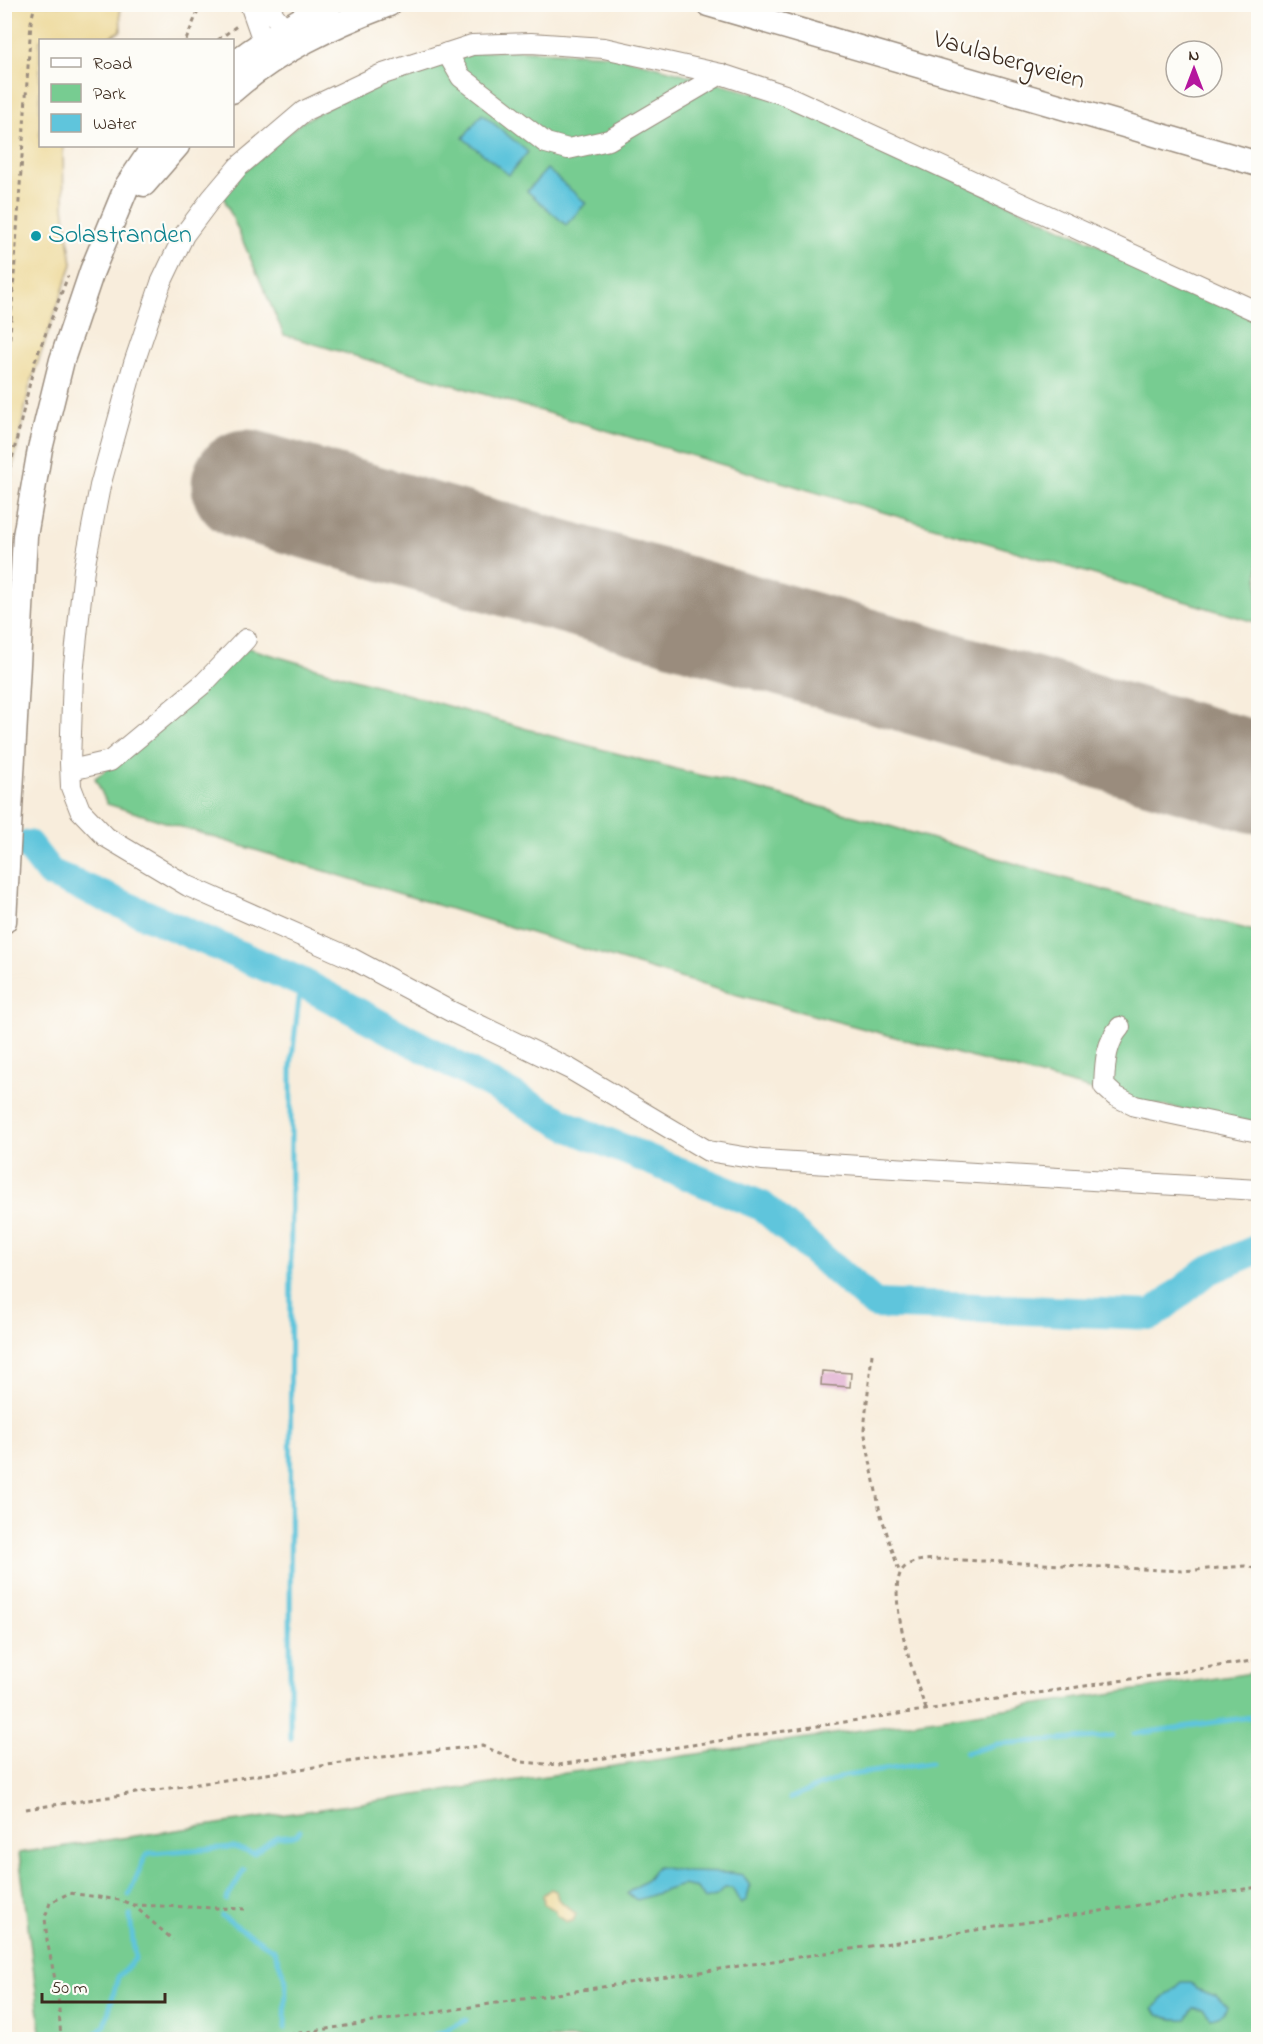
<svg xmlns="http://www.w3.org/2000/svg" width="1263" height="2044" font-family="'Indie Flower',sans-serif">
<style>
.green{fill:#77cc91;stroke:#597b58;stroke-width:1.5}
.sand{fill:#eeda9e;stroke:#94825e;stroke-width:1.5}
.water{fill:#5fc5dc;stroke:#4d787d;stroke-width:1.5}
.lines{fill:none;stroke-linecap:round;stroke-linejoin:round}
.stream{stroke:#5fc5dc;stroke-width:5}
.river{stroke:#5fc5dc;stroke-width:30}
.runway{stroke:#9a8c7d;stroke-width:111}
.building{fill:#dda4cc}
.minor-casing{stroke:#9a8c7d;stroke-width:22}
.major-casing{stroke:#9a8c7d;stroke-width:27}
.path{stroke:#9a8c7d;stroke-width:3;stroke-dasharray:4.5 4.5;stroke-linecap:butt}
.minor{stroke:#fff;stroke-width:20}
.major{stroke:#fff;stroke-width:24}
.culture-dot{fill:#0f9aa8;stroke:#fdfcf7;stroke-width:2}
.labels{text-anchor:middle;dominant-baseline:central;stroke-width:4.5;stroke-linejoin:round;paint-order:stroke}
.street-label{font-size:26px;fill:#3b2a1e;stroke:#fdfcf7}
.culture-label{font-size:26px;fill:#0d838f;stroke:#fdfcf7;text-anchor:start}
</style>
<rect width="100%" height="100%" fill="#fdfcf7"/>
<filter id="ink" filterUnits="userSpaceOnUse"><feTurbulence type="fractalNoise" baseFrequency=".0167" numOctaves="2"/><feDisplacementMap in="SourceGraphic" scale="12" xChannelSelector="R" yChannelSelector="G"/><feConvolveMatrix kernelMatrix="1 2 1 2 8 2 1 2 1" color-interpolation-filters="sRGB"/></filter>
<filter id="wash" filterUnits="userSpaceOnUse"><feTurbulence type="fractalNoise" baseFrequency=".008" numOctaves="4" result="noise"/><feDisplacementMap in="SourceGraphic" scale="24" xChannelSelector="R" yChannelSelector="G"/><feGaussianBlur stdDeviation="1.35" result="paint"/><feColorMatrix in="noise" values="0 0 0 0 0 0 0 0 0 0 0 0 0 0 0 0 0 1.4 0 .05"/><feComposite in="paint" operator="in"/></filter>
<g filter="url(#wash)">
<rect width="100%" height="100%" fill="#f8eddc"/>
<g class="green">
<path d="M515 50 614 55 783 101 1258 318V623L284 335 223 196 241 173 300 123 354 93 476 52Z"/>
<path d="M248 648 551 736 699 775 720 779 876 822 1150 904 1258 932V1123L1130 1100 723 991 242 846 107 804 95 778 130 753Z"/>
<path d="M1258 1672V2039H42L19 1853Z"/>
</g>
<g class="sand">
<path d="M5 4 120 5 121 31 104 40H40V146H63L64 207 72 264 30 385 5 507Z"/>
<path d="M551 1889 556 1891 558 1899 576 1914 573 1921 567 1922 557 1915 555 1910 544 1904 543 1895Z"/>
</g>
<g class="water">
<path d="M482 114 528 152 509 175 463 138Z"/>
<path d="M547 169 586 203 566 225 527 191Z"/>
<path d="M658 1867 688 1872 731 1873 743 1875 750 1886 747 1899 741 1904 732 1888H725L716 1896 704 1899 697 1888 682 1885 637 1900 627 1894C633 1887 642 1885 648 1878 652 1873 652 1870 658 1867Z"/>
<path d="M1182 1982H1191L1196 1989 1216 1996 1227 2006C1224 2015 1220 2016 1211 2018L1203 2009 1194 2008 1186 2019C1174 2020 1160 2019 1153 2008Z"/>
</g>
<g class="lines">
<g class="stream">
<path d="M1134 1734 1258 1716"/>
<path d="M290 1739 291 1066 301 982"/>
<path d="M966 1753 997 1744 1114 1736"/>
<path d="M790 1798 844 1776 931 1763"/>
<path d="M129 1895 145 1857 150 1853 234 1847 253 1854 276 1837 297 1835 300 1830"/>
<path d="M226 1900 244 1870"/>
<path d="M222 1916 274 1950 286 1981 285 2029"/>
<path d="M89 2040 105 2025 118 1977 135 1959 130 1915"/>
<path d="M425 2040 466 2020"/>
</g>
<path class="river" d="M28 845 50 873 301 982 572 1128 762 1206 875 1304 1152 1315 1207 1271 1258 1249"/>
<path class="runway" d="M247 485 1258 778"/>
</g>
<g id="blocks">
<path class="building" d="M822 1371 851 1373 850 1387 821 1385Z"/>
</g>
</g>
<g filter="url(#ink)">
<use href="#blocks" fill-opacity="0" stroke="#9a8c7d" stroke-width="1.5"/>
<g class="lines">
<g class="minor-casing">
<g id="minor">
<path d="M250 4 263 41 286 51 284 28 265 4"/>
<path d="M447 53 461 77 546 143 568 149 609 140 721 74"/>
<path d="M1258 312 785 95 721 74 604 48 531 43 472 45 380 75 304 111 238 167 211 199 184 235 161 283 134 363 100 486 84 569 73 674 70 763 71 787 80 810 106 837 188 886 351 958 450 1011 570 1069 708 1151 762 1160 1258 1190"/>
<path d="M71 770 110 761 204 683 246 639"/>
<path d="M1120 1027C1105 1044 1105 1065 1104 1086L1115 1096 1135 1106 1258 1132"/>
</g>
</g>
<g class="major-casing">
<g id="major">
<path d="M708 4 1258 164"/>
<path d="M232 65C263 41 295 22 330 4"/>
<path d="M232 91C277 51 333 25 389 4"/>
<path d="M144 184 177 146"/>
<path d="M4 921 25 536 40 449 62 360 92 271 127 186 154 146"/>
</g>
</g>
<g class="path">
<path d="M788 4 798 7"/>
<path d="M186 40 201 4"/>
<path d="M218 40 238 25"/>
<path d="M4 392 9 350 31 22 35 4"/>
<path d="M4 493 35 361 68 276"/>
<path d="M872 1354 864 1430 880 1512 900 1574"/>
<path d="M926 1709C916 1683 884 1591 903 1569 913 1558 930 1560 943 1559L1182 1571 1245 1566 1258 1569"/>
<path d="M26 1809 410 1753 482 1746 522 1762 558 1765 1258 1660"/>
<path d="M133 1905 245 1909"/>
<path d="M61 2040 58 1994 47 1940 45 1917 50 1903 69 1893 120 1900 133 1905 173 1940"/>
<path d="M254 2040 1258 1887"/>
</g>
<use href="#minor" class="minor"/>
<use href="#major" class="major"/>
</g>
</g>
<circle class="culture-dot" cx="36" cy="236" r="6"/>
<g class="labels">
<g class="street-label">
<text transform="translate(1009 61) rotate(16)">Vaulabergveien</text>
</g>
<g class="culture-label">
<text x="48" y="236">Solastranden</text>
</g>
</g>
<rect width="1263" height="2044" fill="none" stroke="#fdfcf7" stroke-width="24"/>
<rect x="39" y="39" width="195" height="108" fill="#fdfcf7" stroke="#afa8a0" stroke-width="1.5"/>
<rect x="51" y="58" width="30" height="9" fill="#ffffff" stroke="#afa8a0" stroke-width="1.5"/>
<text x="93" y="69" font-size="18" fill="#3b2a1e">Road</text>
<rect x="51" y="84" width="30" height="18" fill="#77cc91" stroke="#afa8a0" stroke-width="1.5"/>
<text x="93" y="99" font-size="18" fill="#3b2a1e">Park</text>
<rect x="51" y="114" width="30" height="18" fill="#5fc5dc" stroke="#afa8a0" stroke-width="1.5"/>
<text x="93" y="129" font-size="18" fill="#3b2a1e">Water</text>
<g transform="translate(1194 69)"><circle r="28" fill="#fdfcf7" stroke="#afa8a0" stroke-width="1.5"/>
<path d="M0-4.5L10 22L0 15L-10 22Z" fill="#b5179e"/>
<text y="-9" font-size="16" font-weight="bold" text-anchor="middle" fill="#3b2a1e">N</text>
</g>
<path d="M42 1993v9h123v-9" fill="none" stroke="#3b2a1e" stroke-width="3"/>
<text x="51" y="1993" font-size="18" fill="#3b2a1e" stroke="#fdfcf7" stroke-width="4.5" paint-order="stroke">50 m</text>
</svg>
